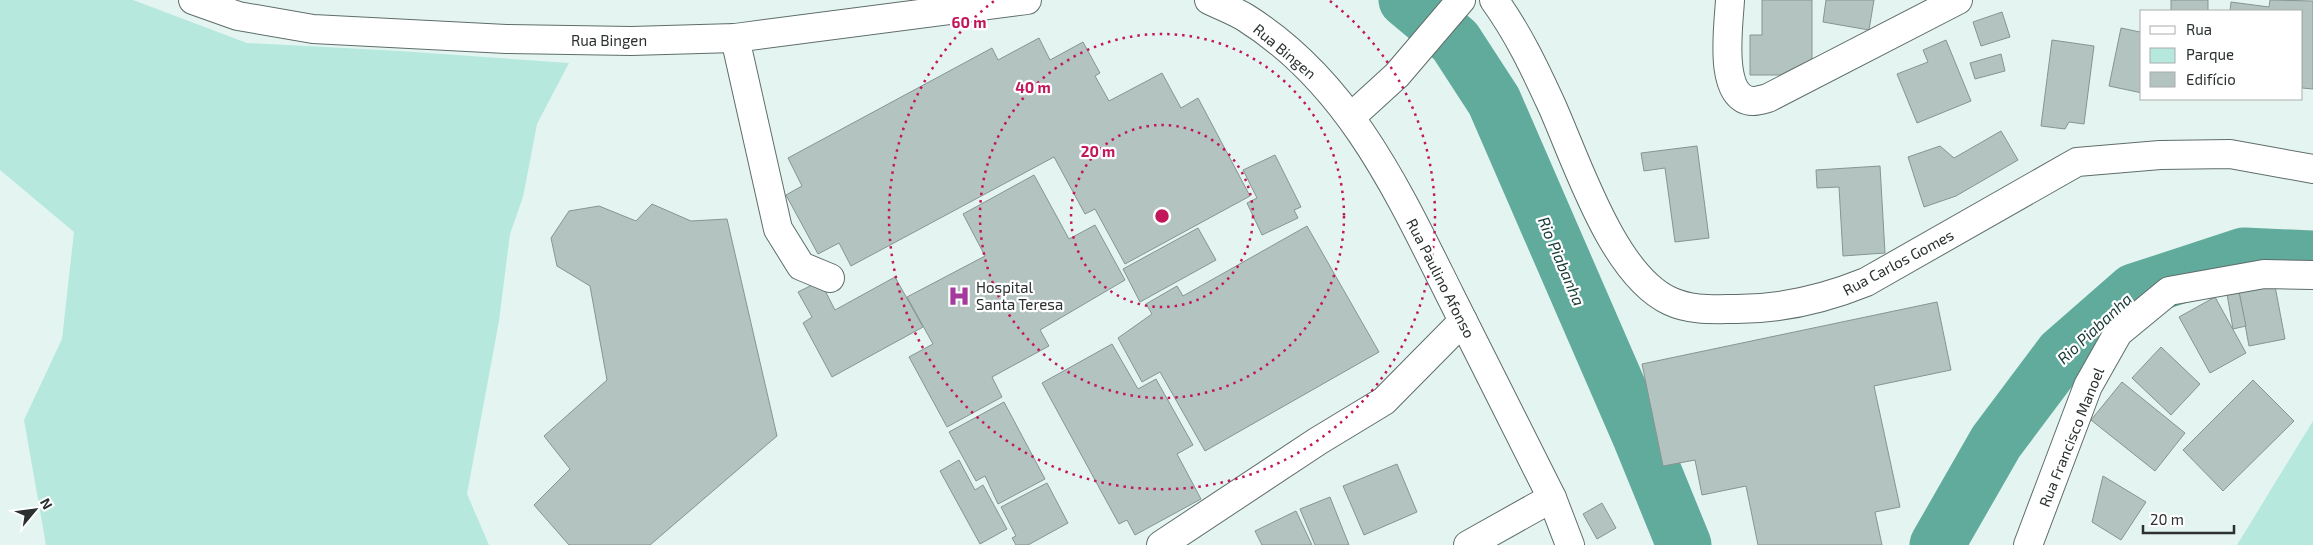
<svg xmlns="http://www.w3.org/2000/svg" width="2313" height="545" font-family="'Exo 2',sans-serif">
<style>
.green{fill:#b6e8dd}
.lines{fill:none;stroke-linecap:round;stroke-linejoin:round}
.river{stroke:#61ab9d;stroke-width:55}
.building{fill:#b3c3c0;stroke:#869592}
.minor-casing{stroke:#5e6d6a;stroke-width:30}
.major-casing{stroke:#5e6d6a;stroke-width:30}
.minor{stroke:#fff;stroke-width:28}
.major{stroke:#fff;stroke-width:28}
.ring{fill:none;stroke:#c2185b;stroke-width:2.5;stroke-dasharray:2.5 5}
.labels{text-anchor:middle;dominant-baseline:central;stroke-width:4.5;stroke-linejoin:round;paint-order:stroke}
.street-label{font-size:15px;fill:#2b3130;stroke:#fff}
.poi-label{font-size:15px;fill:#2b3130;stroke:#fff;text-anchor:start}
.water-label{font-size:16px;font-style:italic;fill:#163a34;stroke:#fff}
.centre{fill:#c2185b;stroke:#fff;stroke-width:2.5}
.ring-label{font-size:15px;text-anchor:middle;font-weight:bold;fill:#c2185b;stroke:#fff;stroke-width:4.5;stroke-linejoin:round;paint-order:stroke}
</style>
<rect width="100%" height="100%" fill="#e4f5f1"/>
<g class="green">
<path d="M0 0H133L247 43 400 51 569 63 537 124 523 197 510 234 499 321 467 494 489 545H46L24 420 62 339 74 232 0 170Z"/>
<path d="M2313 421V545H2237Z"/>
</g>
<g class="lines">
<g class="river">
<path d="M1406 0 1455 41 1494 101 1640 437 1684 545"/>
<path d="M1937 545 1996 442 2062 354 2134 291 2244 255 2313 258"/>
</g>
</g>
<g class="building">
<path d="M1762 0H1812V59L1780 75H1750V35H1762Z"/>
<path d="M1826 0H1874L1869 30 1823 22Z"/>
<rect x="2171" y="0" width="37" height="11"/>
<path d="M2270 0 2313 1V89L2302 88V11H2230L2231 2 2269 7Z"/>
<path d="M2002 12 2010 37 1981 46 1973 22Z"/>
<path d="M2142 24V93L2109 86 2121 28 2140 32Z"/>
<path d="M1039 38 1050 60 1083 42 1100 73 1095 76 1109 101 1162 73 1181 108 1198 98 1250 196 1125 264 1095 209 1085 214 1054 157 851 266 839 243 818 254 786 195 802 186 788 158 992 48 998 60Z"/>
<path d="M1946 40 1971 101 1917 123 1897 74 1928 62 1923 50Z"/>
<path d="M2052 40 2094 46 2084 124 2069 122 2065 129 2041 126Z"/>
<path d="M2001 54 2005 71 1975 79 1970 63Z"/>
<path d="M2001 131 2018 160 1956 196 1924 207 1908 157 1940 146 1954 158Z"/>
<path d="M1697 146 1709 238 1675 242 1665 168 1644 171 1641 153Z"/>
<path d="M1275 155 1301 207 1294 210 1298 218 1262 235 1247 203 1257 198 1243 170Z"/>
<path d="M1880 166 1885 253 1843 256 1839 187 1817 188 1816 170Z"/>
<path d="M1034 175 1069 239 1095 225 1125 280 1040 330 1049 346 992 377 1002 397 947 427 909 357 933 344 907 297 985 256 963 214Z"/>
<path d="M652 204 691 221 727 219 777 436 650 545H569L534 505 570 469 544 436 607 380 590 286 557 266 551 238 569 211 599 206 636 221Z"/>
<path d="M1307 226 1379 352 1205 451 1160 372 1142 382 1118 338 1152 314 1146 304 1177 286 1183 296Z"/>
<path d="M1198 228 1216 260 1140 302 1123 269Z"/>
<path d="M895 277 923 327 832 377 803 323 812 317 798 292 820 281 835 310Z"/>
<path d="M2275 286 2285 339 2249 346 2239 292Z"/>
<path d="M2239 292 2246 326 2233 329 2227 294Z"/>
<path d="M2215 297 2246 353 2210 373 2179 317Z"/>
<path d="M1937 302 1951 370 1874 386 1900 507 1875 512 1882 545H1758L1746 486 1702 495 1695 460 1663 466 1642 364Z"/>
<path d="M1112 344 1138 389 1156 379 1193 445 1177 454 1201 499 1135 535 1127 520 1119 524 1042 383Z"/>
<path d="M2161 347 2200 384 2171 415 2132 378Z"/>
<path d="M2253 380 2294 421 2223 491 2183 450Z"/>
<path d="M2122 382 2185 433 2155 471 2091 420Z"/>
<path d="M1004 402 1045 479 998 504 985 476 976 481 949 432Z"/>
<path d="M959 460 975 490 983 485 1007 529 980 544 940 471Z"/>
<path d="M1397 464 1417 512 1364 535 1343 486Z"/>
<path d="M2103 476 2146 502 2121 540 2092 522Z"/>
<path d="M1047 483 1068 523 1028 545H1016L1012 538 1016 536 1001 507Z"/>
<path d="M1330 497 1349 545H1315L1300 509Z"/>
<path d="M1602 503 1616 528 1597 539 1583 514Z"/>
<path d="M1296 511 1312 545H1262L1255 531Z"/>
</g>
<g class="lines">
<g class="minor-casing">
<g id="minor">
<path d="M1730 0C1729 23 1717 100 1753 101 1758 101 1764 99 1768 98L1958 0"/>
<path d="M735 38 778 229 801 266 830 278"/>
<path d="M1351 117 1397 75 1461 0"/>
<path d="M1161 545 1318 441 1384 401 1463 321"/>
<path d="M1468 545 1552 498"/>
</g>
</g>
<g class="major-casing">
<g id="major">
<path d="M193 0 238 16 313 29 506 39 631 41 735 38 1027 0"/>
<path d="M1209 0C1221 6 1235 11 1246 18 1349 83 1398 191 1450 295 1484 363 1518 431 1552 498L1570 545"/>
<path d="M1494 0C1518 33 1535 69 1552 106 1577 162 1613 275 1670 301 1691 311 1714 309 1737 309 1782 309 1824 299 1866 282L2077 162 2160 155 2230 154 2313 169"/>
<path d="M2028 545 2088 386 2118 333 2169 291 2264 274 2313 275"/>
</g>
</g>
<use href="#minor" class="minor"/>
<use href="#major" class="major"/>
</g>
<g class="ring">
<circle cx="1162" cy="216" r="91"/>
<circle cx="1162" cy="216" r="182"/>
<path d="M1330 1A273 273 0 1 1 994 1"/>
</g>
<defs>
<g id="hospital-bare" transform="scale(1.725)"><path d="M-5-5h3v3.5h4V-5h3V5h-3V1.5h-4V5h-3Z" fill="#a33a9c" stroke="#fff" stroke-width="2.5" paint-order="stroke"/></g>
</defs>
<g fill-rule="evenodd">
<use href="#hospital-bare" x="959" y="296"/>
</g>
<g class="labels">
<g class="street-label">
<text x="609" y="40">Rua Bingen</text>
<text transform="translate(1285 51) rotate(40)">Rua Bingen</text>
<text transform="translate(1898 262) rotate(-28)">Rua Carlos Gomes</text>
<text transform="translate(1441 278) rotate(63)">Rua Paulino Afonso</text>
<text transform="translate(2071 437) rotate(-68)">Rua Francisco Manoel</text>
</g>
<g class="poi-label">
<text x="976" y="287">Hospital<tspan x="976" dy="17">Santa Teresa</tspan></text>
</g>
<g class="water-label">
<text transform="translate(1562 261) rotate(67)">Rio Piabanha</text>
<text transform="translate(2094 328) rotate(-43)">Rio Piabanha</text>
</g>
</g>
<circle cx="1162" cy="216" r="8" class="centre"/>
<g class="ring-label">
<text x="969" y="28">60 m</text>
<text x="1033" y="93">40 m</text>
<text x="1098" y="157">20 m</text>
</g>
<rect x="2140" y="10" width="162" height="90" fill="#ffffff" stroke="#aaadac"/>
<rect x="2150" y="26" width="25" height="8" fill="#ffffff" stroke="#aaadac"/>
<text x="2186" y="35" font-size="15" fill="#2b3130">Rua</text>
<rect x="2150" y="48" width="25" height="15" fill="#b6e8dd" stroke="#aaadac"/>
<text x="2186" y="60" font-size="15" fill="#2b3130">Parque</text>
<rect x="2150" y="72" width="25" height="15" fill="#b3c3c0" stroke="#aaadac"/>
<text x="2186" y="85" font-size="15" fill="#2b3130">Edifício</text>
<g transform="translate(35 510) rotate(61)" stroke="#ffffff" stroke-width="4" paint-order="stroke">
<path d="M0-4L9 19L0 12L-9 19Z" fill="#2b3130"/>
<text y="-8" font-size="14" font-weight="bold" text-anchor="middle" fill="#2b3130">N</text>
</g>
<path d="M2143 525v8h91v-8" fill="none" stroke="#2b3130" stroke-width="2.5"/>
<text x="2150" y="525" font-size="15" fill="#2b3130" stroke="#ffffff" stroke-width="4" paint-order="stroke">20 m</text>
</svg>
